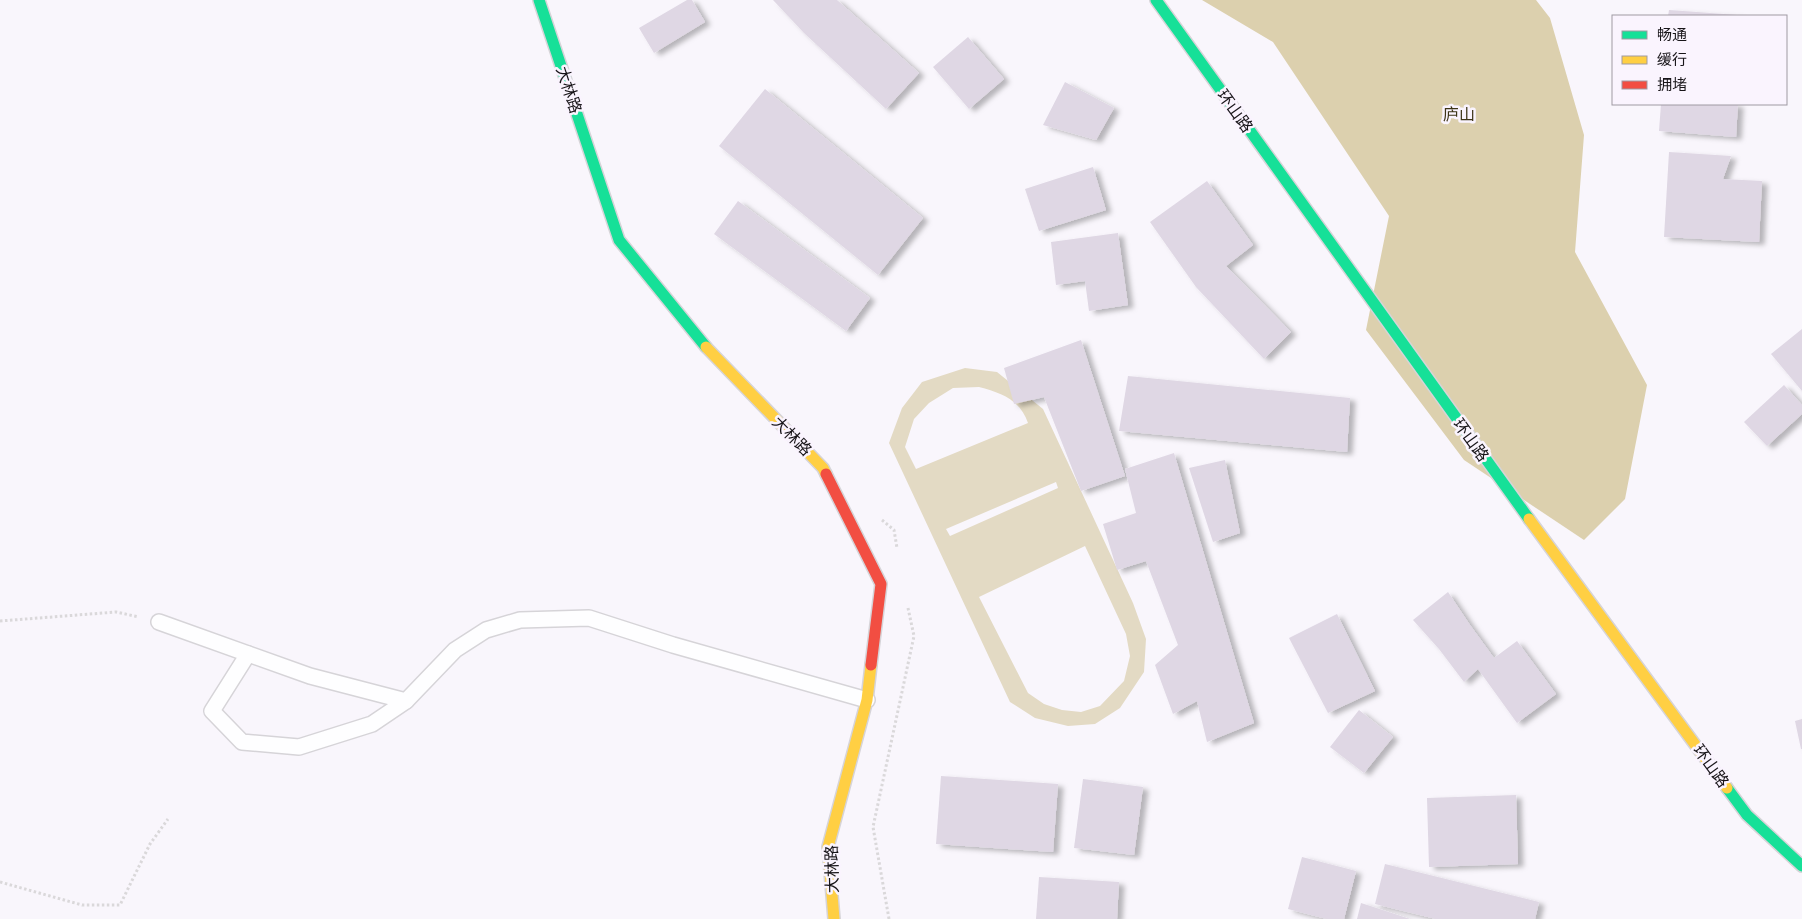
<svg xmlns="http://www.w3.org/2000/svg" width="1802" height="919" font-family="Cabin,'Noto Sans SC',sans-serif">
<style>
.green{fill:#e3dac4;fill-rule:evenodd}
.forest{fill:#dcd0ae}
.building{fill:#dfd7e4;filter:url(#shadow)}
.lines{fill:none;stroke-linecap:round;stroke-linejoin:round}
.lane-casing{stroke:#d6d4d8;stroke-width:18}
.fast-casing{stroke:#d6d4d8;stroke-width:14}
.slow-casing{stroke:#d6d4d8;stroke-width:14}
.jam-casing{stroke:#d6d4d8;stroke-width:14}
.path{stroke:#dad8da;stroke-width:3;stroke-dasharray:2.5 2.5;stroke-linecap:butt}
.lane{stroke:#fefeff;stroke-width:15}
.fast{stroke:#16e098;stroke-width:11}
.slow{stroke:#ffcf43;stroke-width:11}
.jam{stroke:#f24e42;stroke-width:11}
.labels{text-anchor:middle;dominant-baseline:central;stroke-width:5;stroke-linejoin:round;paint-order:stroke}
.street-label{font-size:16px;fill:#171418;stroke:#faf4fe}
.park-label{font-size:16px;fill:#3d3416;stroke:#faf4fe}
</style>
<defs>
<filter id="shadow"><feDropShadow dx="5.5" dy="3" stdDeviation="2.5" flood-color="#0004"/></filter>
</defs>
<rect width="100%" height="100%" fill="#f9f6fc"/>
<path class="green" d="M965 368 997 372 1043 409 1133 603 1146 639 1144 672 1120 708 1095 724 1068 726 1035 718 1010 702 889 443 902 408 922 382ZM979 387C1002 393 1020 400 1028 423L916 469 905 447 914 419 929 403 953 388ZM1056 482 1058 488 950 536 946 529ZM1085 546 1126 634 1130 656 1124 681 1100 706 1081 712 1062 710 1044 704 1028 693 979 597Z"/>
<path class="forest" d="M1202 0H1536L1550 18 1584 135 1575 252 1647 385 1625 499 1584 540 1464 460 1366 330 1389 216 1273 42Z"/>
<g class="building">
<path d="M687 0H692L705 22 654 53 639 28Z"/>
<path d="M773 0H837L919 73 886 109 804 33Z"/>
<path d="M1669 10 1738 15V16H1668Z"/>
<path d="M968 37 1004 79 969 109 933 67Z"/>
<path d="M1065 82 1114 108 1096 140 1043 125Z"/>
<path d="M765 89 923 218 878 275 719 146Z"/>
<path d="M1661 104H1738L1736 137 1659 131Z"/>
<path d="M1669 152 1731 156 1723 179 1762 181 1759 242 1664 237Z"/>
<path d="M1093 167 1106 210 1039 231 1025 189Z"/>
<path d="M1207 181 1253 245 1226 266 1291 332 1264 359 1196 287 1150 222Z"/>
<path d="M738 201 870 298 846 331 714 234Z"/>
<path d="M1118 233 1128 305 1089 311 1085 281 1056 285 1051 242Z"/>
<path d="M1802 329V391L1771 354Z"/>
<path d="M1081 340 1125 476 1081 491 1044 397 1014 404 1004 368Z"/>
<path d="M1128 376 1350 398 1347 452 1119 431Z"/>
<path d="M1784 385 1802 405V414L1767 446 1744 422Z"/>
<path d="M1174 453 1254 723 1207 742 1197 701 1173 714 1155 665 1178 645 1146 561 1117 570 1103 524 1136 513 1125 469Z"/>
<path d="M1225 460 1240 533 1213 542 1189 468Z"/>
<path d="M1448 592 1470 625 1494 658 1517 641 1556 694 1517 723 1478 669 1464 682 1439 649 1413 620Z"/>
<path d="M1337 614 1375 691 1328 713 1289 638Z"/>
<path d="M1359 710 1393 737 1364 773 1330 747Z"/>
<path d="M1802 719V749H1801L1795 721Z"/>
<path d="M941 776 1058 784 1053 852 936 844Z"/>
<path d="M1083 779 1143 787 1134 855 1074 848Z"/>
<path d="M1516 795 1518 864 1429 867 1427 798Z"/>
<path d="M1302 857 1356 871 1344 919H1327L1288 909Z"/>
<path d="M1385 864 1539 902 1535 919H1436L1375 904Z"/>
<path d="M1039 877 1119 882 1117 919H1036Z"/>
<path d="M1361 903 1410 919H1357Z"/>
</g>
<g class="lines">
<g class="lane-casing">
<g id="lane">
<path d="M159 622 310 676 406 701 455 650 486 630 520 620 589 618 673 645 867 700"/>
<path d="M248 654 212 711 242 742 299 747 372 724 406 701"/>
</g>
</g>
<g class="fast-casing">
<g id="fast">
<path d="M539 0 619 240 706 347"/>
<path d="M1156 0 1529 519"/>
<path d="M1727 788 1747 815 1802 866"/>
</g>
</g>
<g class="slow-casing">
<g id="slow">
<path d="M706 347 823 468 826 474"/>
<path d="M1529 519 1727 788"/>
<path d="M834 919 828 847 867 700 871 665"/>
</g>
</g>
<g class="jam-casing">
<path id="jam" d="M826 474 881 584 871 665"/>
</g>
<g class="path">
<path d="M882 520 894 530 897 548"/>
<path d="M0 621 116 612 139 617"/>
<path d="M0 882 82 905H120L150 844 168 819"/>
<path d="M889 919 873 827 914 636 908 608"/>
</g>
<use href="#lane" class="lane"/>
<use href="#fast" class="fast"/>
<use href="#slow" class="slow"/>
<use href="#jam" class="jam"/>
</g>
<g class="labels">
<g class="street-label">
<text transform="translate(569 90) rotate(72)">大林路</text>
<text transform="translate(1235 111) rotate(54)">环山路</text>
<text transform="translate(792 436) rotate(45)">大林路</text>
<text transform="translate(1471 440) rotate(54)">环山路</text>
<text transform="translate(1711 766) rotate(54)">环山路</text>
<text transform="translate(832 869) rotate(-91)">大林路</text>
</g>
<g class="park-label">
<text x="1459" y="114">庐山</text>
</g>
</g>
<rect x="1612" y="15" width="175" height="90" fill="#faf4fe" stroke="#9f9aa2"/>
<rect x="1622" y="31" width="25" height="8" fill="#16e098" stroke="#9f9aa2"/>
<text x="1657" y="40" font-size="15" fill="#171418">畅通</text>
<rect x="1622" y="56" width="25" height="8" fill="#ffcf43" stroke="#9f9aa2"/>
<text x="1657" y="65" font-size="15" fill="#171418">缓行</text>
<rect x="1622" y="81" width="25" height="8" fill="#f24e42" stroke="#9f9aa2"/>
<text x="1657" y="90" font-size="15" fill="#171418">拥堵</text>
</svg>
